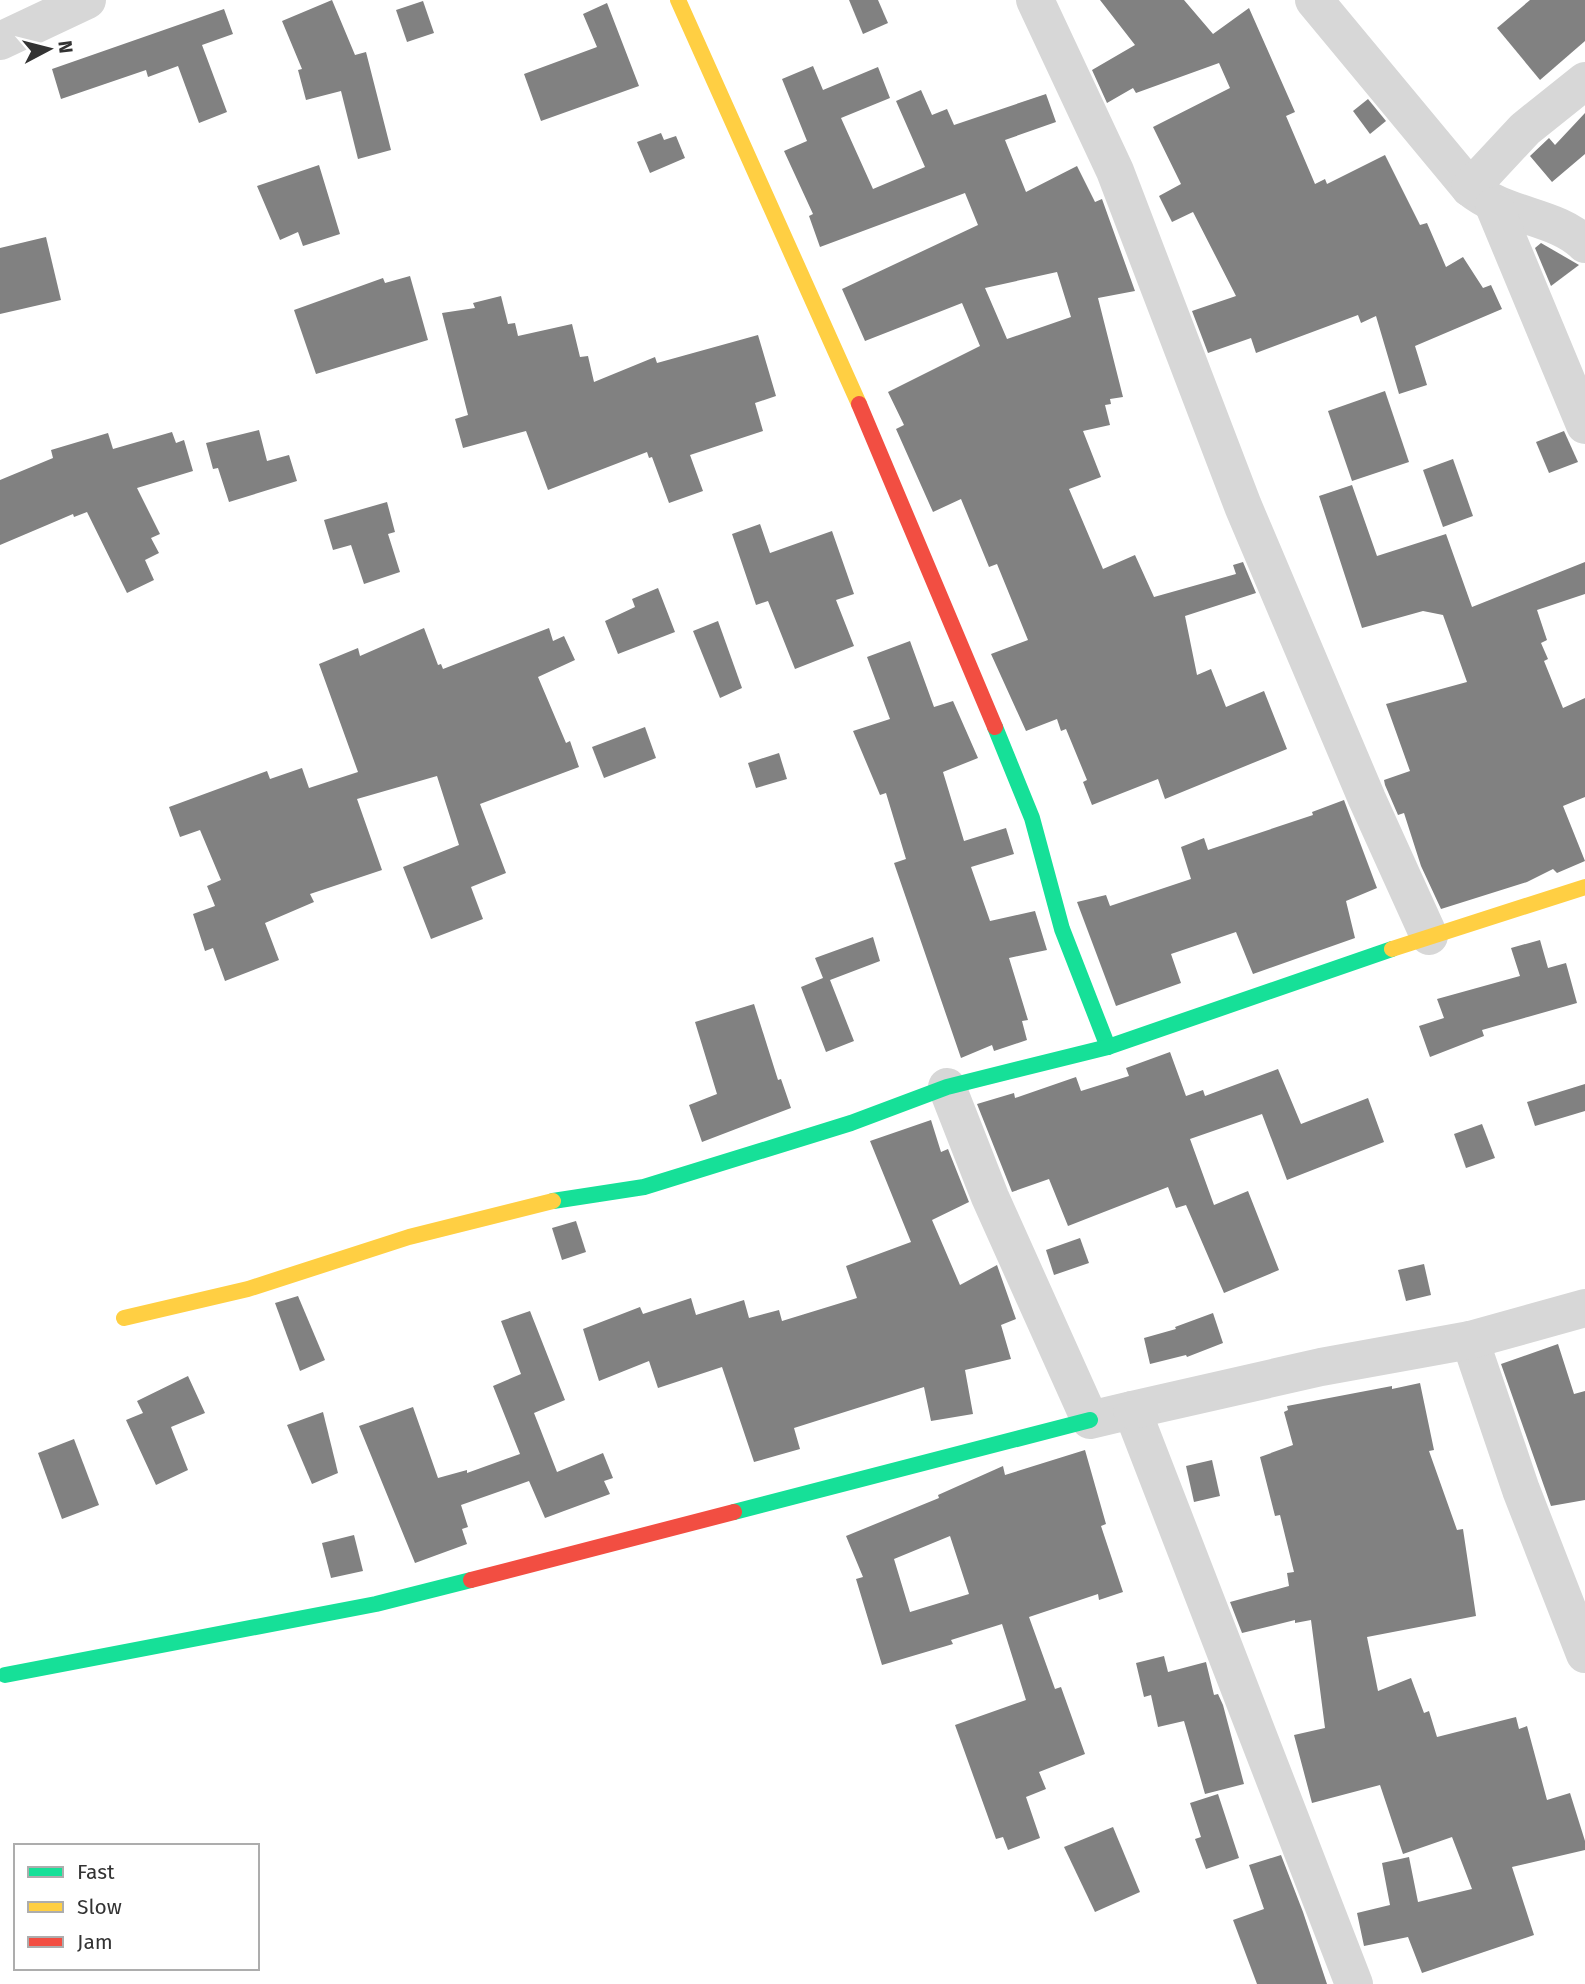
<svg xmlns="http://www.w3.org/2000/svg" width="1585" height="1984" font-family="'Fira Sans',sans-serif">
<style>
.building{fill:#818181;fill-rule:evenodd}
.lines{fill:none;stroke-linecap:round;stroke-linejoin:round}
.street{stroke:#d7d7d7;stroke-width:38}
.fast{stroke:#16e098;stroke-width:16}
.slow{stroke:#ffcf43;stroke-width:16}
.jam{stroke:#f24e42;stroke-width:16}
</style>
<rect width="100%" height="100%" fill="#fff"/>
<g class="building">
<path d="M332 0 355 55 366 52 391 150 358 159 341 91 306 100 298 70 302 69 282 21Z"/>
<path d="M849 0H878L888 23 863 34Z"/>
<path d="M1100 0H1184L1213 34 1249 8 1295 112 1286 116 1315 184 1325 179 1327 184 1385 155 1420 225 1427 223 1446 267 1463 257 1483 288 1491 285 1502 309 1415 346 1427 385 1399 394 1376 316 1361 323 1358 315 1256 353 1251 338 1208 353 1192 311 1236 296 1193 212 1172 222 1159 196 1181 184 1153 127 1230 88 1219 63 1136 93 1133 88 1107 103 1092 70 1135 45Z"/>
<path d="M1530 0H1585V41L1540 80 1497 28Z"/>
<path d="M423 1 434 33 407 42 396 10Z"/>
<path d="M607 3 639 86 541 121 524 74 597 47 583 14Z"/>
<path d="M224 9 233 34 202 45 227 112 199 123 178 66 148 77 146 70 61 99 52 69Z"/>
<path d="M813 66 823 90 878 67 890 98 841 118 873 189 925 167 896 101 921 90 932 115 947 109 954 125 1046 94 1056 122 1005 140 1026 192 1077 166 1095 202 1102 199 1135 291 1098 298 1123 397 1110 399 1111 404 1105 405 1110 425 1083 431 1101 477 1069 489 1103 569 1135 555 1154 597 1236 574 1233 565 1243 562 1256 593 1185 616 1197 675 1211 669 1226 707 1264 691 1287 749 1165 799 1158 779 1092 805 1083 782 1087 780 1066 729 1061 731 1057 719 1026 731 991 654 1028 640 997 564 989 567 961 499 933 512 896 429 904 425 888 392 980 346 962 303 865 341 842 289 978 225 965 193 820 247 809 216 813 214 784 151 807 141 782 79ZM1057 272 1071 317 1007 339 985 288Z"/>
<path d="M1368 99 1386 121 1370 134 1353 111Z"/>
<path d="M1585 113V154L1552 182 1530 156 1549 138 1555 145Z"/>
<path d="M661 133 664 140 676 136 685 158 650 173 637 142Z"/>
<path d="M319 165 340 234 303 246 298 232 280 240 257 186Z"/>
<path d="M46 237 61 300 0 314V248Z"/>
<path d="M1541 243 1579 265 1551 286 1535 248Z"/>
<path d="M410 276 428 340 316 374 294 310 383 278 385 283Z"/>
<path d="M501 296 508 324 515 323 518 336 572 324 580 357 588 356 594 382 655 357 657 363 758 335 776 396 755 403 763 431 690 455 703 491 669 503 652 457 649 458 647 452 548 490 526 431 463 448 455 419 468 415 442 313 475 308 473 303Z"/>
<path d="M1385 391 1409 462 1352 481 1328 411Z"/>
<path d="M259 430 267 461 289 455 297 481 229 502 218 468 213 469 206 443Z"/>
<path d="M1564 431 1578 462 1549 473 1536 442Z"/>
<path d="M172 432 176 443 184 440 193 471 137 488 160 534 151 538 159 553 145 560 154 580 127 593 87 512 74 517 73 514 0 545V480L53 458 51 450 108 433 113 449Z"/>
<path d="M1453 459 1473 516 1443 527 1423 470Z"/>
<path d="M1352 485 1377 556 1446 534 1472 607 1585 562V594L1537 610 1547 640 1541 643 1548 659 1544 661 1563 708 1585 698V797L1563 806 1585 861 1557 873 1553 869 1527 882 1441 909 1421 866 1404 813 1398 815 1385 785 1384 780 1410 771 1386 704 1467 682 1443 615 1423 611 1362 628 1319 496Z"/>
<path d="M387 502 395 532 388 534 400 572 364 584 351 545 333 550 324 520Z"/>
<path d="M760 524 770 553 832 531 854 594 836 600 854 646 795 669 768 601 756 605 732 534Z"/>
<path d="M658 588 675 632 618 654 605 621 635 607 632 599Z"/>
<path d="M718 621 742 688 720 698 693 631Z"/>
<path d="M424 628 438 665 441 664 443 669 549 628 553 641 564 636 575 660 538 677 566 743 570 741 579 767 480 804 506 873 471 887 483 919 431 939 403 867 459 845 437 776 357 799 382 870 310 894 314 902 265 923 279 960 225 981 213 948 205 951 193 914 215 906 207 886 221 880 200 830 180 837 169 807 267 771 270 779 302 768 309 788 358 772 319 664 358 648 360 656Z"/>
<path d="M910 641 934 707 953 701 978 758 943 772 964 841 1006 828 1014 854 971 867 990 921 1035 911 1047 950 1009 958 1028 1020 1022 1021 1027 1040 994 1051 992 1045 961 1058 894 863 906 859 886 793 880 795 853 731 890 719 867 657Z"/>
<path d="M645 727 656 758 604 778 592 747Z"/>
<path d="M779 753 787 779 756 788 748 763Z"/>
<path d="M1344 800 1377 888 1346 901 1355 938 1253 974 1236 932 1171 954 1181 983 1116 1006 1077 902 1106 895 1110 906 1191 879 1181 847 1204 838 1208 850 1313 815 1312 812Z"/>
<path d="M873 937 880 961 830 980 854 1041 826 1052 801 987 823 978 815 958Z"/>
<path d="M1540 940 1548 968 1566 963 1577 1003 1482 1030 1484 1036 1430 1057 1419 1026 1444 1018 1437 999 1520 976 1511 948Z"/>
<path d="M754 1004 778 1080 781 1079 791 1108 702 1142 689 1105 717 1094 695 1022Z"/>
<path d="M1170 1052 1186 1096 1203 1090 1205 1096 1278 1069 1301 1124 1368 1098 1384 1142 1287 1180 1262 1114 1190 1139 1214 1205 1248 1191 1279 1270 1224 1293 1186 1205 1176 1208 1168 1187 1068 1226 1049 1179 1012 1192 977 1104 1014 1093 1015 1098 1076 1077 1081 1091 1129 1076 1126 1068Z"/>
<path d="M1585 1084V1111L1535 1126 1527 1102Z"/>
<path d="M931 1120 941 1152 948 1149 969 1202 932 1220 960 1285 997 1265 1016 1319 1001 1325 1011 1359 965 1370 973 1414 931 1421 924 1387 794 1428 800 1449 754 1462 722 1367 658 1388 649 1361 599 1381 583 1329 640 1307 643 1314 691 1298 696 1315 744 1300 749 1318 779 1310 782 1321 857 1298 846 1266 911 1242 870 1141Z"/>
<path d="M1482 1124 1495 1158 1466 1168 1454 1134Z"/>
<path d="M576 1221 586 1252 562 1260 552 1228Z"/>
<path d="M1080 1238 1089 1263 1054 1275 1046 1250Z"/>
<path d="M1424 1264 1431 1295 1406 1301 1398 1270Z"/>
<path d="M298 1296 325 1360 300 1371 275 1303Z"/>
<path d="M530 1311 565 1400 534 1413 557 1472 603 1453 613 1478 604 1481 610 1494 545 1518 529 1481 461 1505 468 1527 462 1529 467 1544 415 1563 359 1426 413 1407 438 1478 467 1470V1473L520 1454 493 1386 521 1374 501 1321Z"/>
<path d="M1213 1313 1223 1343 1187 1357 1186 1355 1150 1364 1144 1338 1176 1329 1175 1327Z"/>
<path d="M1558 1344 1574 1394 1585 1391V1500L1551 1506 1501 1364Z"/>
<path d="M188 1376 205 1413 171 1427 188 1470 156 1485 126 1420 143 1413 137 1401Z"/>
<path d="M1420 1383 1434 1450 1429 1451 1457 1530 1463 1529 1476 1616 1367 1637 1378 1691 1411 1678 1424 1713 1429 1711 1437 1737 1516 1717 1519 1729 1527 1726 1547 1800 1570 1793 1585 1841V1850L1512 1867 1534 1935 1422 1973 1408 1937 1364 1946 1357 1913 1390 1905 1382 1863 1409 1857 1418 1902 1472 1889 1452 1837 1403 1854 1380 1785 1312 1803 1294 1735 1325 1728 1311 1620 1295 1623V1620L1242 1633 1230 1602 1289 1586 1287 1573 1294 1572 1280 1515 1275 1516 1260 1457 1293 1445 1284 1412 1288 1410 1287 1406 1392 1386V1389Z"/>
<path d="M323 1412 338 1473 312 1484 287 1425Z"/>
<path d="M74 1439 99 1505 62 1519 38 1453Z"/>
<path d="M1085 1450 1106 1524 1101 1526 1123 1592 1099 1600 1098 1594 1029 1617 1055 1689 1061 1687 1085 1754 1039 1772 1046 1789 1026 1797 1040 1838 1008 1850 1003 1837 996 1839 955 1725 1026 1700 1002 1624 951 1640 953 1644 882 1665 856 1579 863 1577 846 1536 939 1498 938 1495 1003 1466 1005 1475ZM950 1536 969 1594 910 1612 894 1559Z"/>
<path d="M1212 1460 1220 1496 1194 1502 1186 1466Z"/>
<path d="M354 1535 363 1571 331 1578 322 1543Z"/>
<path d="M1164 1656 1168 1672 1206 1662 1214 1695 1218 1694 1223 1705 1244 1784 1205 1794 1184 1721 1158 1727 1151 1695 1144 1697 1136 1663Z"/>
<path d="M1218 1794 1239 1858 1206 1869 1195 1839 1201 1837 1190 1803Z"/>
<path d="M1113 1827 1140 1892 1095 1912 1064 1847Z"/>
<path d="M1281 1855 1303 1912 1327 1984H1257L1233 1920 1264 1909 1249 1865Z"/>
</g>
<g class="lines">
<g class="street">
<path d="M1035 0 1115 171 1243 506 1367 799 1429 936"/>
<path d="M1314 0 1470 188C1507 218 1555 215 1585 244"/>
<path d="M0 41 87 0"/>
<path d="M1470 188 1525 129 1585 81"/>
<path d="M1494 206 1585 425"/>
<path d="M947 1087 990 1197 1090 1420 1132 1410 1354 1984"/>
<path d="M1470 1340 1521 1490 1585 1654"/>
<path d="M1132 1410 1321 1367 1470 1340 1585 1308"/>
</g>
<g class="fast">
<path d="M995 727 1032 818 1062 929 1108 1047"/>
<path d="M553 1201 644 1187 851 1123 947 1087 1108 1047 1392 949"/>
<path d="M734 1512 1090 1420"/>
<path d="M5 1675 376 1604 471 1580"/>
</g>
<g class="slow">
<path d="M678 0 859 404"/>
<path d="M1392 949 1585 887"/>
<path d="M124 1318 248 1289 409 1237 553 1201"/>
</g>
<g class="jam">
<path d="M859 404 995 727"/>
<path d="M471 1580 734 1512"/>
</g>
</g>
<rect x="14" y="1844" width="245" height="126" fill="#ffffff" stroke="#adadad" stroke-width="2"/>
<rect x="28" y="1867" width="35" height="10" fill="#16e098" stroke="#adadad" stroke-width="2"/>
<text x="77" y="1879" font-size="21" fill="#333333">Fast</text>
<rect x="28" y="1902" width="35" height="10" fill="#ffcf43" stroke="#adadad" stroke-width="2"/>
<text x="77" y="1914" font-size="21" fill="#333333">Slow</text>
<rect x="28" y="1937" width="35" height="10" fill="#f24e42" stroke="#adadad" stroke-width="2"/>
<text x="77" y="1949" font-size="21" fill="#333333">Jam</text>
<g transform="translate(49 49) rotate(83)" stroke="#ffffff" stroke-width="5" paint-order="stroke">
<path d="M0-5L12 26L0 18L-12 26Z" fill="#333333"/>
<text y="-10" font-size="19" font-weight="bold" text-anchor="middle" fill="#333333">N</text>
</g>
</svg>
